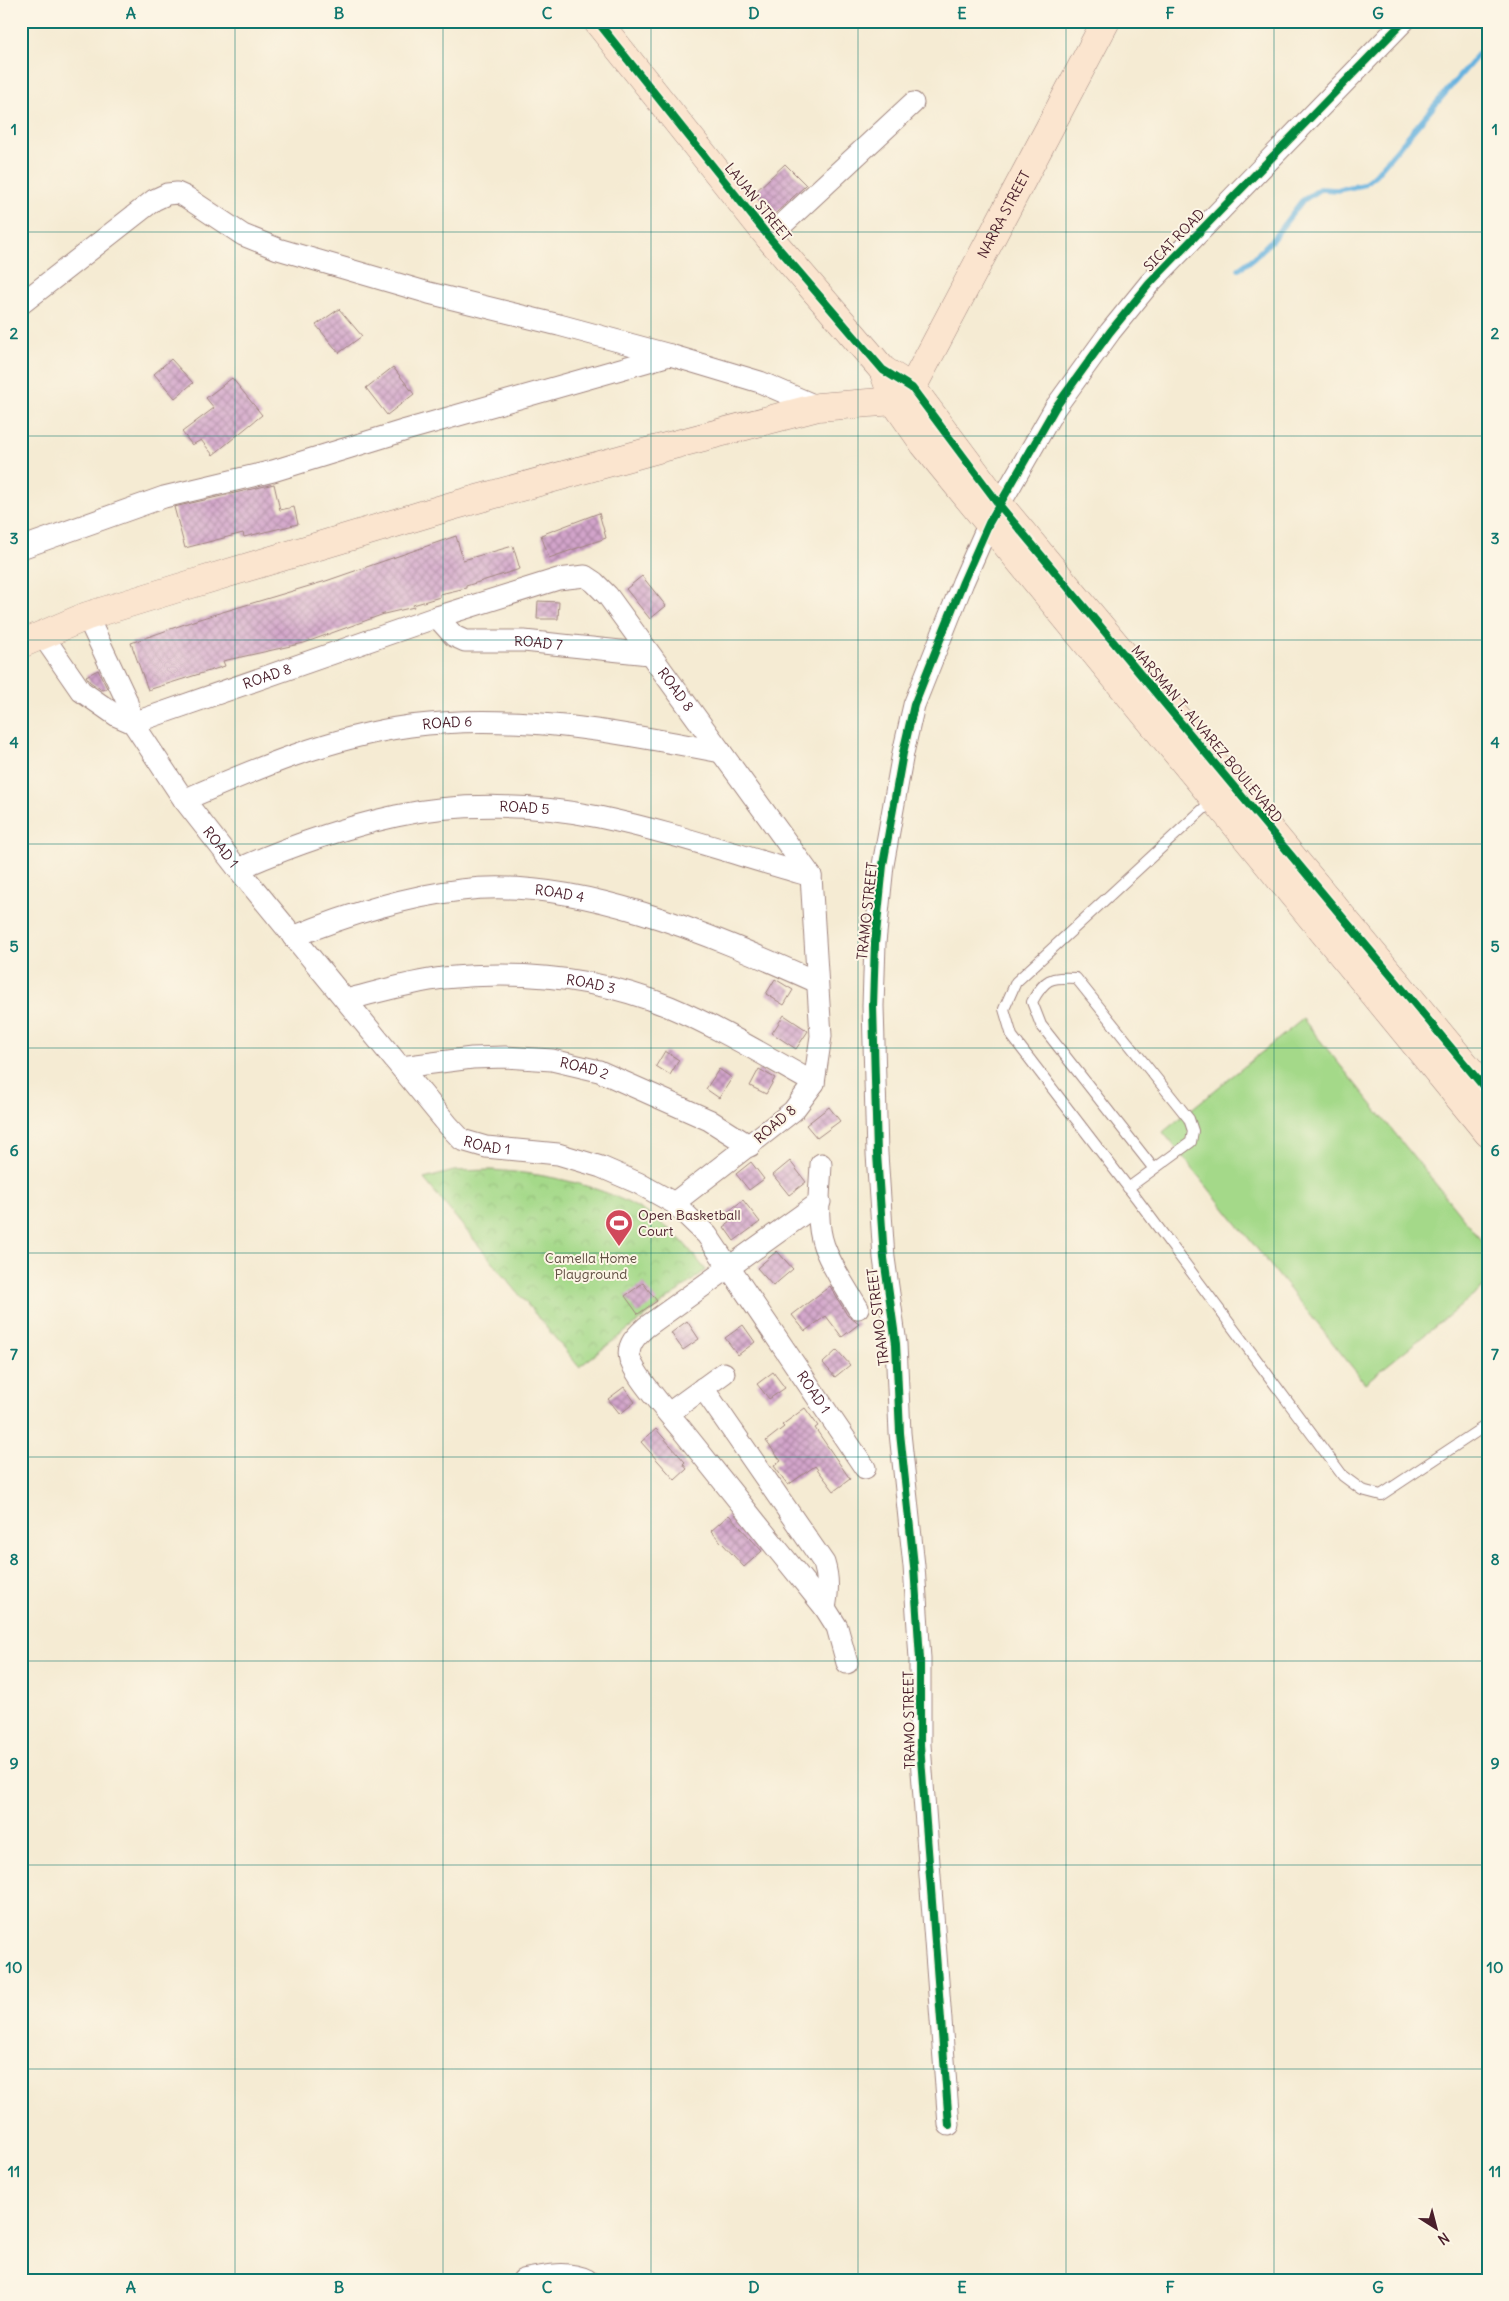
<svg xmlns="http://www.w3.org/2000/svg" width="1509" height="2301" font-family="Delius,sans-serif">
<style>
.grass{fill:#a4d989;stroke:#777c5a}
.park{fill:url(#park-crowns);stroke:#777c5a}
.lines{fill:none;stroke-linecap:round;stroke-linejoin:round}
.stream{stroke:#66b2df;stroke-width:5.5}
.building{fill:url(#building-cross-hatch)}
.lane-casing{stroke:#a0857f;stroke-width:12}
.street-casing{stroke:#a0857f;stroke-width:23}
.secondary-casing{stroke:#a0857f;stroke-width:29}
.lane{stroke:#fff;stroke-width:10}
.street{stroke:#fff;stroke-width:21}
.secondary{stroke:#fbe5cf;stroke-width:28}
.cycleway-casing{stroke:#fcf5e5;stroke-width:11}
.cycleway{stroke:#00873e;stroke-width:8}
.grid{fill:none;stroke:#0f766e;stroke-width:1;stroke-opacity:0.55}
.labels{text-anchor:middle;dominant-baseline:central;stroke-width:4;stroke-linejoin:round;paint-order:stroke}
.street-label{font-size:14px;fill:#4a1f2b;stroke:#fcf5e5}
.poi-label{font-size:14px;fill:#4a1f2b;stroke:#fcf5e5;text-anchor:start}
.park-label{font-size:14px;fill:#604e42;stroke:#fcf5e5}
.neatline{fill:none;stroke:#0f766e;stroke-width:2}
.grid-label{font-size:16px;text-anchor:middle;font-weight:bold;fill:#0f766e}
</style>
<defs>
<pattern id="park-crowns" width="20" height="18" patternUnits="userSpaceOnUse" patternTransform="scale(1.25)"><rect width="20" height="18" fill="#a4d989"/><path d="M2 6a3 3 0 1 1 6 0M12 15a3 3 0 1 1 6 0" fill="none" stroke="#8fba76"/></pattern>
<pattern id="building-cross-hatch" width="8" height="8" patternUnits="userSpaceOnUse" patternTransform="scale(1.25)"><rect width="8" height="8" fill="#d2a4ca"/><path d="M0 0l8 8M0 8l8-8" fill="none" stroke="#ac85a4"/></pattern>
</defs>
<rect width="100%" height="100%" fill="#fcf5e5"/>
<filter id="ink" filterUnits="userSpaceOnUse"><feTurbulence type="fractalNoise" baseFrequency=".02" numOctaves="2"/><feDisplacementMap in="SourceGraphic" scale="10" xChannelSelector="R" yChannelSelector="G"/><feConvolveMatrix kernelMatrix="1 2 1 2 8 2 1 2 1" color-interpolation-filters="sRGB"/></filter>
<filter id="wash" filterUnits="userSpaceOnUse"><feTurbulence type="fractalNoise" baseFrequency=".0096" numOctaves="4" result="noise"/><feDisplacementMap in="SourceGraphic" scale="20" xChannelSelector="R" yChannelSelector="G"/><feGaussianBlur stdDeviation="1.12" result="paint"/><feColorMatrix in="noise" values="0 0 0 0 0 0 0 0 0 0 0 0 0 0 0 0 0 1.4 0 .05"/><feComposite in="paint" operator="in"/></filter>
<g filter="url(#wash)">
<rect width="100%" height="100%" fill="#f5ebd3"/>
<path class="grass" d="M1303 1019 1488 1249V1284L1365 1383 1163 1132Z"/>
<path class="park" d="M491 1170C557 1174 629 1190 679 1238 689 1248 697 1260 706 1270L579 1367 424 1179 454 1171Z"/>
<g class="lines">
<path class="stream" d="M1239 269 1254 258 1272 240 1302 201 1320 189 1337 190 1363 185 1375 175 1488 43"/>
</g>
<g id="blocks">
<g class="building">
<path d="M785 164 806 185 775 214 755 192Z"/>
<path d="M339 309 362 336 339 353 316 325Z"/>
<path d="M171 359 193 383 175 398 154 374Z"/>
<path d="M393 367 414 394 387 415 366 388Z"/>
<path d="M232 378 262 415 213 455 201 440 192 445 182 432 214 408 206 398Z"/>
<path d="M274 484 280 510 294 507 298 524 244 537 243 533 185 548 174 507Z"/>
<path d="M599 513 606 538 549 558 541 535Z"/>
<path d="M456 536 463 560 513 546 520 569 466 586V588L440 594V597L413 605 414 607 384 614 304 643 223 661 225 666 148 690 131 643 196 620 326 581Z"/>
<path d="M642 576 666 606 650 619 626 589Z"/>
<path d="M538 601 559 602 558 619H537Z"/>
<path d="M98 670 107 688 102 690 90 682 86 676Z"/>
<path d="M775 979 793 990 784 1005 766 994Z"/>
<path d="M784 1015 808 1031 796 1049 772 1033Z"/>
<path d="M665 1051 679 1060 670 1075 656 1066Z"/>
<path d="M719 1069 732 1078 719 1098 706 1089Z"/>
<path d="M759 1069 775 1078 766 1094 750 1086Z"/>
<path d="M829 1107 840 1121 817 1138 806 1125Z"/>
<path d="M790 1161 806 1182 789 1195 773 1175Z"/>
<path d="M751 1162 764 1179 749 1190 736 1174Z"/>
<path d="M743 1200 760 1222 734 1241 724 1227 731 1222 725 1214Z"/>
<path d="M777 1251 793 1269 773 1286 757 1268Z"/>
<path d="M643 1283 657 1301 638 1314 625 1296Z"/>
<path d="M830 1286 847 1315 859 1324 842 1337 826 1316 805 1331 792 1315Z"/>
<path d="M687 1321 699 1339 683 1350 671 1333Z"/>
<path d="M743 1325 755 1342 738 1355 725 1338Z"/>
<path d="M837 1350 850 1365 835 1377 823 1363Z"/>
<path d="M773 1372 785 1388 769 1399 757 1384Z"/>
<path d="M624 1387 635 1402 620 1414 608 1399Z"/>
<path d="M805 1408 818 1426 815 1428 850 1479 834 1491 815 1466 788 1485 774 1466 781 1461 766 1441 784 1427 782 1425Z"/>
<path d="M656 1429 685 1462 683 1464 687 1469 675 1480 641 1442Z"/>
<path d="M729 1515 762 1551 744 1567 711 1531Z"/>
</g>
</g>
</g>
<g filter="url(#ink)">
<use href="#blocks" fill-opacity="0" stroke="#a0857f" stroke-width="1"/>
<g class="lines">
<g class="lane-casing">
<g id="lane">
<path d="M1214 799 1016 982 1004 1009 1012 1036 1137 1199 1343 1476 1362 1490 1381 1495 1488 1424"/>
<path d="M1128 1188 1191 1142 1193 1131 1189 1119 1076 978C1050 977 1045 978 1032 1002L1041 1025 1154 1169"/>
</g>
</g>
<g class="street-casing">
<g id="street">
<path d="M769 237 913 103"/>
<path d="M21 304 154 200 167 194 177 193 186 197 243 235 278 249 429 293 559 325 670 355 760 382 818 407"/>
<path d="M21 548 164 497 273 471 406 430 670 355"/>
<path id="s1" d="M87 616 126 699 133 723 184 800 238 869 448 1125 462 1140 486 1147 558 1154 601 1167 638 1183 674 1203 707 1235 865 1468"/>
<path id="s2" d="M437 617 454 636 465 641H524L649 654"/>
<path d="M43 636 81 691 117 716 133 723"/>
<path id="s3" d="M133 723 437 617 558 579 585 576 594 582 608 596 811 876 821 1036 814 1083 793 1111 674 1203"/>
<path id="s4" d="M184 800C257 768 331 737 410 726 514 712 619 732 721 752"/>
<path id="s5" d="M238 869C288 847 342 828 396 816 459 802 536 804 599 817 671 832 740 856 811 876"/>
<path id="s6" d="M293 937C347 915 403 897 461 890 576 875 713 936 817 982"/>
<path id="s7" d="M346 1000C378 992 410 982 443 978 520 970 597 977 670 1007 720 1028 767 1057 814 1083"/>
<path id="s8" d="M401 1067 472 1058 505 1057 552 1060 599 1071 709 1120 750 1146"/>
<path d="M821 1164C820 1190 815 1221 824 1246 832 1268 846 1288 858 1308"/>
<path d="M820 1202 646 1327C637 1335 626 1345 630 1359 636 1378 668 1413 682 1430 729 1489 777 1549 825 1608L837 1627 847 1663"/>
<path d="M703 1388 824 1563C829 1579 828 1592 825 1608"/>
<path d="M669 1413 724 1373"/>
<path d="M949 2125 920 1745V1659L914 1566 900 1433 896 1344 884 1258 877 1154 873 1006 875 943 883 865 903 753 914 705 963 582 989 523 1055 408 1110 332 1149 284 1404 21"/>
<path d="M523 2280C543 2276 567 2270 587 2280"/>
</g>
</g>
<g class="secondary-casing">
<g id="secondary">
<path d="M597 21 769 237 883 370 912 388 1001 507 1488 1092"/>
<path d="M883 370 894 401 924 444 1488 1133"/>
<path id="s9" d="M897 399 912 388 1106 21"/>
<path d="M21 644 87 616 175 589 452 506 658 449 818 407 894 401"/>
</g>
</g>
<use href="#lane" class="lane"/>
<use href="#street" class="street"/>
<use href="#secondary" class="secondary"/>
<g class="cycleway-casing">
<g id="cycleway">
<path d="M597 21 769 237 883 370 912 388 1001 507 1488 1092"/>
<path d="M949 2125 920 1745V1659L914 1566 900 1433 896 1344 884 1258 877 1154 873 1006 875 943 883 865 903 753 914 705 963 582 989 523 1055 408 1110 332 1149 284 1404 21"/>
</g>
</g>
<use href="#cycleway" class="cycleway"/>
</g>
</g>
<path class="grid" d="M235 21V2280M443 21V2280M651 21V2280M858 21V2280M1066 21V2280M1274 21V2280M21 232H1488M21 436H1488M21 640H1488M21 844H1488M21 1048H1488M21 1253H1488M21 1457H1488M21 1661H1488M21 1865H1488M21 2069H1488"/>
<defs>
<g id="stadium-pin" transform="scale(1.4375)"><path d="M0 17L-7.5 6A9.5 9.5 0 1 1 7.5 6Z" fill="#d1495b" stroke="#fcf5e5"/><path d="M0-5a6.5 5 0 1 0 0 10a6.5 5 0 1 0 0-10ZM-3.5-1.8h7v3.6h-7Z" fill="#fff"/></g>
</defs>
<g fill-rule="evenodd">
<use href="#stadium-pin" x="619" y="1223"/>
</g>
<g class="labels">
<g class="street-label">
<text transform="translate(758 202) rotate(51)">LAUAN STREET</text>
<text stroke="none"><textPath href="#s9" startOffset="215">NARRA STREET</textPath></text>
<text transform="translate(1174 240) rotate(-46)">SICAT ROAD</text>
<text stroke="none"><textPath href="#s2" startOffset="111">ROAD 7</textPath></text>
<text stroke="none"><textPath href="#s3" startOffset="142">ROAD 8</textPath></text>
<text stroke="none"><textPath href="#s3" startOffset="622">ROAD 8</textPath></text>
<text stroke="none"><textPath href="#s4" startOffset="276">ROAD 6</textPath></text>
<text transform="translate(1207 734) rotate(50)">MARSMAN T. ALVAREZ BOULEVARD</text>
<text stroke="none"><textPath href="#s5" startOffset="296">ROAD 5</textPath></text>
<text stroke="none"><textPath href="#s1" startOffset="269">ROAD 1</textPath></text>
<text stroke="none"><textPath href="#s6" startOffset="274">ROAD 4</textPath></text>
<text transform="translate(867 911) rotate(-84)">TRAMO STREET</text>
<text stroke="none"><textPath href="#s7" startOffset="248">ROAD 3</textPath></text>
<text stroke="none"><textPath href="#s8" startOffset="185">ROAD 2</textPath></text>
<text transform="translate(775 1124) rotate(-41)">ROAD 8</text>
<text stroke="none"><textPath href="#s1" startOffset="674">ROAD 1</textPath></text>
<text transform="translate(878 1317) rotate(-97)">TRAMO STREET</text>
<text stroke="none"><textPath href="#s1" startOffset="1108">ROAD 1</textPath></text>
<text transform="translate(909 1720) rotate(-91)">TRAMO STREET</text>
</g>
<g class="poi-label">
<text x="638" y="1215">Open Basketball<tspan x="638" dy="16">Court</tspan></text>
</g>
<g class="park-label">
<text x="591" y="1258">Camella Home<tspan x="591" dy="16">Playground</tspan></text>
</g>
</g>
<rect width="1509" height="2301" fill="none" stroke="#fcf5e5" stroke-width="55"/>
<g transform="translate(1436 2228) rotate(144)" stroke="#fcf5e5" stroke-width="4" paint-order="stroke">
<path d="M0-4L9 19L0 12L-9 19Z" fill="#4a1f2b"/>
<text y="-8" font-size="14" font-weight="bold" text-anchor="middle" fill="#4a1f2b">N</text>
</g>
<rect x="28" y="28" width="1454" height="2246" class="neatline"/>
<g class="grid-label">
<text x="131" y="19">A</text>
<text x="339" y="19">B</text>
<text x="547" y="19">C</text>
<text x="754" y="19">D</text>
<text x="962" y="19">E</text>
<text x="1170" y="19">F</text>
<text x="1378" y="19">G</text>
<text x="14" y="135">1</text>
<text x="1495" y="135">1</text>
<text x="14" y="339">2</text>
<text x="1495" y="339">2</text>
<text x="14" y="544">3</text>
<text x="1495" y="544">3</text>
<text x="14" y="748">4</text>
<text x="1495" y="748">4</text>
<text x="14" y="952">5</text>
<text x="1495" y="952">5</text>
<text x="14" y="1156">6</text>
<text x="1495" y="1156">6</text>
<text x="14" y="1360">7</text>
<text x="1495" y="1360">7</text>
<text x="14" y="1565">8</text>
<text x="1495" y="1565">8</text>
<text x="14" y="1769">9</text>
<text x="1495" y="1769">9</text>
<text x="14" y="1973">10</text>
<text x="1495" y="1973">10</text>
<text x="14" y="2177">11</text>
<text x="1495" y="2177">11</text>
<text x="131" y="2293">A</text>
<text x="339" y="2293">B</text>
<text x="547" y="2293">C</text>
<text x="754" y="2293">D</text>
<text x="962" y="2293">E</text>
<text x="1170" y="2293">F</text>
<text x="1378" y="2293">G</text>
</g>
</svg>
